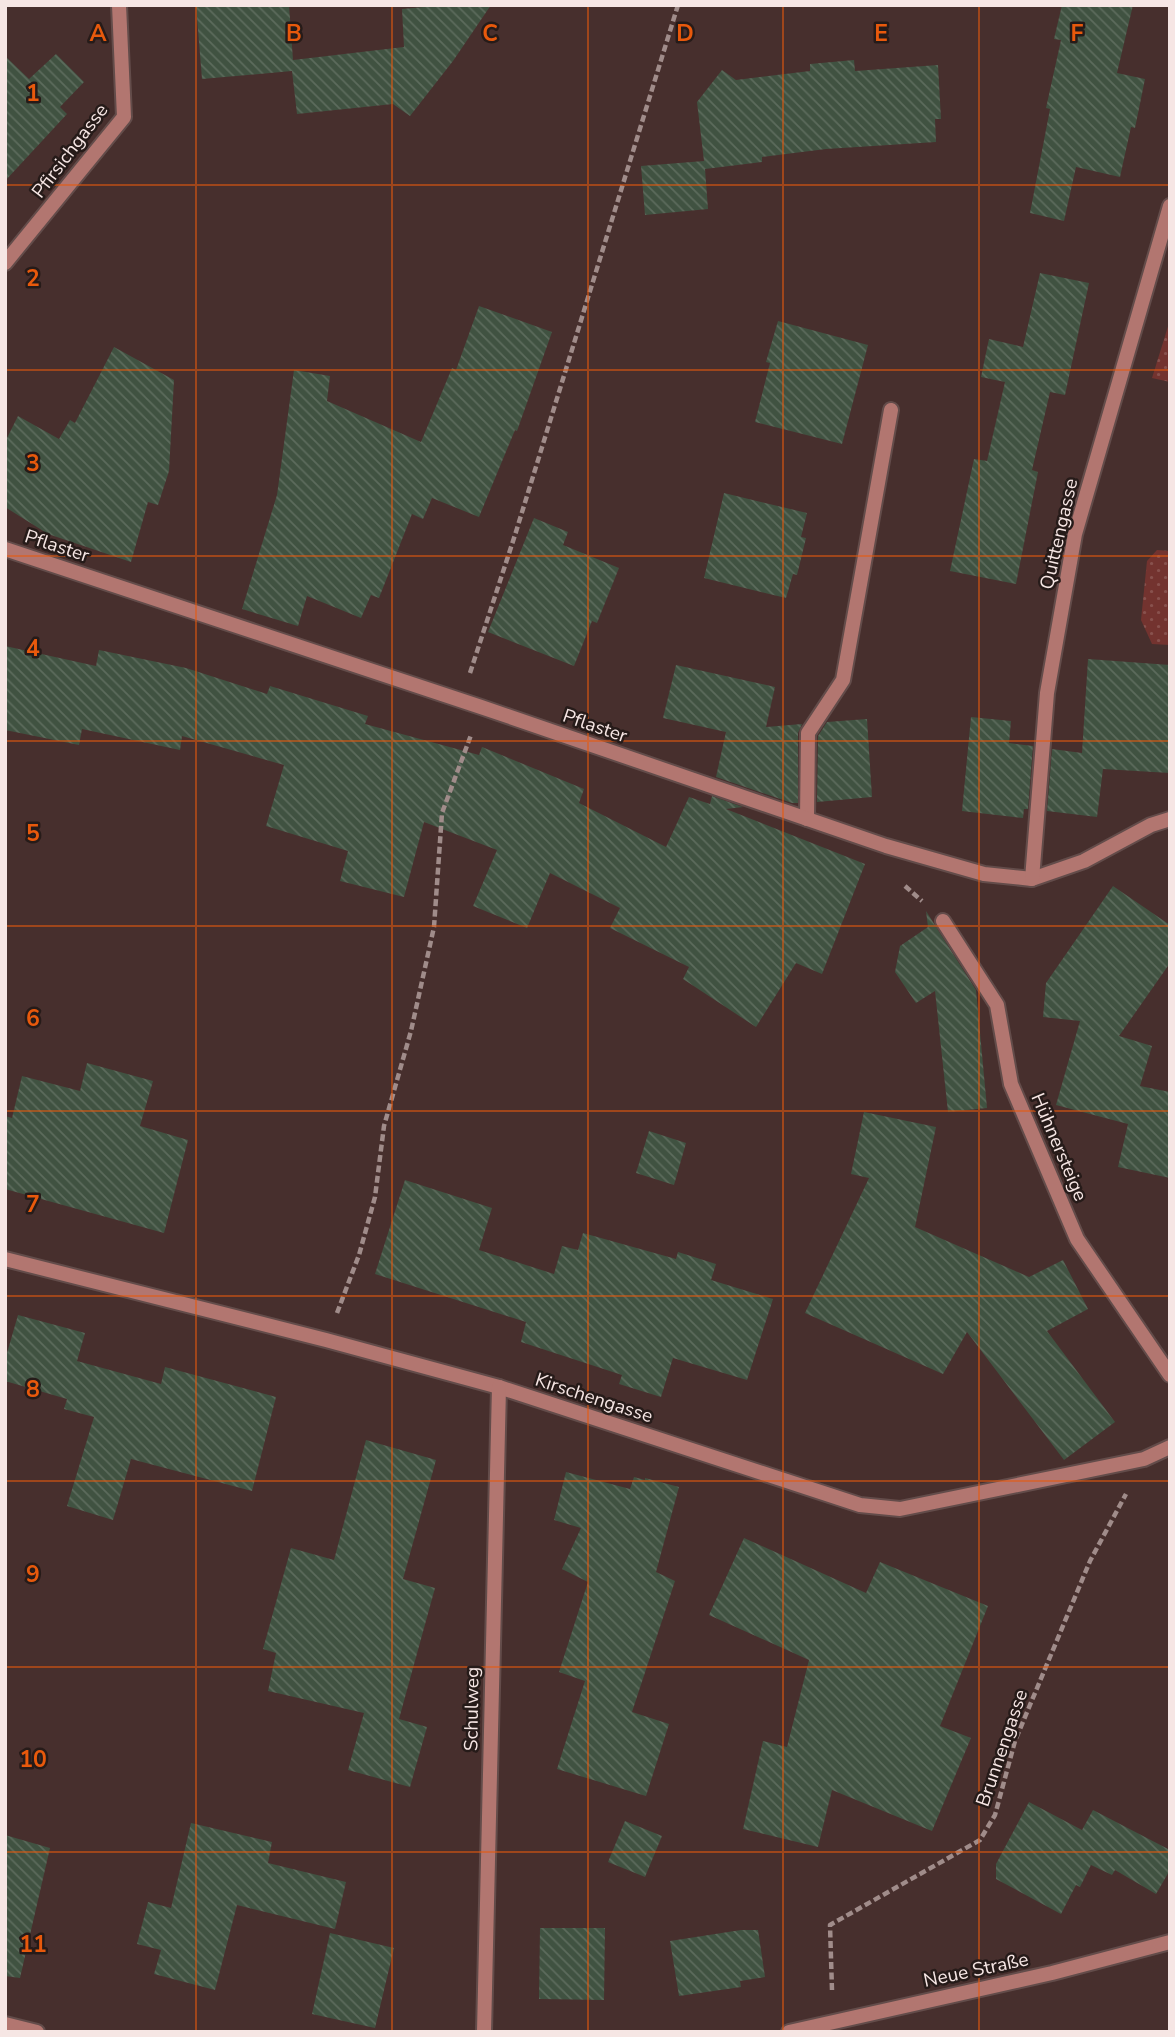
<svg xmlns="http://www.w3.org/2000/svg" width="1175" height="2037" font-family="'Nunito Sans',sans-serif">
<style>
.grass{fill:url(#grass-dots)}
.building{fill:url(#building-back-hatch)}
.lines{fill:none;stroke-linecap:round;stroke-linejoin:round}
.lane-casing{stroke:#634c4a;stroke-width:18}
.street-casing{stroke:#634c4a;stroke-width:18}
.path{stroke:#a08c8a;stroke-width:4.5;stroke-dasharray:7 3.5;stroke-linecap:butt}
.lane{stroke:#b27670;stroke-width:14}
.street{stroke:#b27670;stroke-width:14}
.grid{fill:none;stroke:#e8590c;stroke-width:2;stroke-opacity:0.55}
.labels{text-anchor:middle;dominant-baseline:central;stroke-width:5;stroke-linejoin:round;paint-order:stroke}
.street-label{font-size:19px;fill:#f6e6e4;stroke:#261b19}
.grid-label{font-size:23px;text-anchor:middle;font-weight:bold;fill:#e8590c;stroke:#261b19;stroke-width:5;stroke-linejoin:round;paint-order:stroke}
</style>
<defs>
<pattern id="grass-dots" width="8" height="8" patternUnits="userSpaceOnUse" patternTransform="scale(1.75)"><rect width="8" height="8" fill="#73332f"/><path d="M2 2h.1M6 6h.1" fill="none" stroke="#88514d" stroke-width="1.8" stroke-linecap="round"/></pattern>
<pattern id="building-back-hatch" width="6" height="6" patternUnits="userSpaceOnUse" patternTransform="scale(1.75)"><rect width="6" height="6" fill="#405241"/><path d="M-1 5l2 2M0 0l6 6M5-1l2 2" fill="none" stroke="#5c6b5c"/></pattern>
</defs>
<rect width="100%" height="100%" fill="#472f2d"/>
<g class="grass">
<path d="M1170 320V382L1152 378Z"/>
<path d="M1157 550 1170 551V645L1152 644 1141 620 1147 561Z"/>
</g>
<g class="building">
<path d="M196 5H289L293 60 404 47 402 9 445 5H491L453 61 410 116 393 104 297 114 292 71 202 79Z"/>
<path d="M1062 5H1133L1117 73 1145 79 1135 128 1131 127 1120 177 1076 167 1064 221 1030 213 1050 109 1046 108 1061 40 1054 39Z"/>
<path d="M56 54 84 82 60 107 67 114 5 181V56L29 79Z"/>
<path d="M854 60 855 71 938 65 941 119H935L936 142 826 149 762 157V162L705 169 708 209 645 215 641 166 704 161 697 102 722 70 736 80 810 71V64Z"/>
<path d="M1040 273 1089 283 1065 395 1050 392 1032 470 1038 472 1016 584 950 571 974 459 987 461 1005 382 981 377 989 339 1023 347Z"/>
<path d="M479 306 552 332 517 431 515 430 479 517 432 498 423 519 412 514 379 598 371 595 361 618 307 596 298 626 242 609 277 495 294 370 330 376 327 401 421 442 452 368 456 370Z"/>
<path d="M778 321 868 345 842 444 755 422 770 363 766 362Z"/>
<path d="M114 347 174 380 169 471 158 505 148 502 131 562 48 534 5 507V442L18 416 59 439 70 420 75 423Z"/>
<path d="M724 493 807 513 801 537 806 538 797 575 793 574 786 598 704 578Z"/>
<path d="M534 518 568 532 563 545 619 568 597 623 592 621 574 666 488 632Z"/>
<path d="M5 646 96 666 99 650 186 668 267 694 270 686 368 716 365 724 479 755 482 747 584 789 579 803 666 847 689 797 710 804 712 796 743 807 726 809 865 864 822 974 796 963 756 1027 683 979 689 967 610 928 620 908 550 873 527 928 473 906 497 850 424 822 404 897 340 881 348 851 266 826 284 765 182 736 180 750 82 729 79 745 5 730Z"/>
<path d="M1088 659 1170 665V773L1103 769 1097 817 1047 811 1052 749 1082 753Z"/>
<path d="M676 665 775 687 766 727 802 724 798 733V803H792L716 777 726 732 663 718Z"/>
<path d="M971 717 1011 721 1009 743 1033 746 1028 809H1024L1023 818 962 811Z"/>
<path d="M867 719 872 797 817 802 818 736 827 722Z"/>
<path d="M1113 886 1170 925V963L1119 1036 1152 1046 1140 1086 1170 1092V1178L1118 1167 1128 1124 1056 1105 1080 1021 1043 1017 1046 983Z"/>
<path d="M926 911 976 990 987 1108 948 1112 935 991 916 1003 895 972 900 946 928 927Z"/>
<path d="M87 1063 153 1081 140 1126 188 1140 164 1233 5 1189V1116L12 1118 22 1076 80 1091Z"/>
<path d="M864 1112 936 1127 915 1227 1029 1277 1063 1260 1088 1309 1047 1331 1115 1422 1064 1460 967 1332 943 1374 805 1313 869 1178 851 1174Z"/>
<path d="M649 1131 686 1143 674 1185 636 1173Z"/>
<path d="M405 1180 492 1208 479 1250 554 1274 562 1246 578 1250 583 1233 676 1259 678 1252 716 1264 711 1280 773 1299 747 1380 673 1358 661 1397 619 1384 622 1375 521 1342 526 1322 375 1274Z"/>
<path d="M18 1315 85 1333 77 1361 161 1384 165 1367 276 1397 252 1491 131 1459 113 1520 67 1506 94 1417 64 1409 67 1399 5 1381V1360Z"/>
<path d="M366 1440 436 1460 403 1579 435 1588 399 1719 427 1727 410 1787 348 1770 364 1713 268 1691 276 1653 263 1649 291 1548 334 1560Z"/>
<path d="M566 1472 630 1489 634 1477 645 1480V1478L679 1487 656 1572 675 1581 632 1712 669 1724 646 1796 557 1769 585 1681 559 1672 588 1582 562 1569 581 1528 554 1520Z"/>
<path d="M744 1538 866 1593 880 1562 988 1606 940 1726 971 1738 932 1831 832 1790 818 1847 743 1829 763 1741 787 1747 809 1660 709 1615Z"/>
<path d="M1029 1802 1082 1830 1093 1810 1170 1850V1870L1156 1894 1115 1870 1112 1875 1091 1865 1080 1887 1076 1885 1061 1914 996 1879V1864Z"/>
<path d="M625 1821 662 1836 645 1877 608 1862Z"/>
<path d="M191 1823 272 1842 268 1863 346 1882 335 1929 237 1905 215 1990 154 1974 161 1950 137 1944 148 1902 171 1908Z"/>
<path d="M5 1835 50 1848 20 1978 5 1976Z"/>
<path d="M540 1928H605L604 2000 539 1999Z"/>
<path d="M741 1930H758L765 1977 740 1981 741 1987 679 1996 670 1941Z"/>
<path d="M330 1933 394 1948 375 2028 312 2014Z"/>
</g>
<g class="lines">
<g class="lane-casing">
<path id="lane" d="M807 819 808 733 843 680 891 410"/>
</g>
<g class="street-casing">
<g id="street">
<path d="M5 263 124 117 119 5"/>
<path d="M5 549 481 707 886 846 984 874 1032 879 1084 861 1151 825 1170 819"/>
<path d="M1032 879 1047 693 1075 534 1170 206"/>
<path d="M943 921 997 1005 1011 1084 1077 1239 1170 1375"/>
<path d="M5 1259 326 1340 499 1387 860 1505 900 1509 1144 1459 1170 1447"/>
<path d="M5 2024 37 2032"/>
<path d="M484 2032 499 1387"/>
<path d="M789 2032 1052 1973 1170 1942"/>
</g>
</g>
<g class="path">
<path d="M470 673 515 535 678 5"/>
<path d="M905 886 922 901"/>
<path d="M337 1313 359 1255 375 1197 384 1126 411 1031 434 927 442 813 471 735"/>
<path d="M832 1990 830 1925 980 1840 995 1815 1015 1741 1090 1561 1126 1494"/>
</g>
<use href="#lane" class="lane"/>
<use href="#street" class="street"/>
</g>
<path class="grid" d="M196 5V2032M392 5V2032M588 5V2032M783 5V2032M979 5V2032M5 185H1170M5 370H1170M5 556H1170M5 741H1170M5 926H1170M5 1111H1170M5 1296H1170M5 1481H1170M5 1667H1170M5 1852H1170"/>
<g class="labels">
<g class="street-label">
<text transform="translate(70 151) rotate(-53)">Pfirsichgasse</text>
<text transform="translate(1059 534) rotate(-77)">Quittengasse</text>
<text transform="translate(57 546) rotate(18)">Pflaster</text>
<text transform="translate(595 726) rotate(19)">Pflaster</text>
<text transform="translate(1059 1147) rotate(67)">Hühnersteige</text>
<text transform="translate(594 1398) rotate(18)">Kirschengasse</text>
<text transform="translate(472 1709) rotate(-89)">Schulweg</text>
<text transform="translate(1002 1748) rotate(-71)">Brunnengasse</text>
<text transform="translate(976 1970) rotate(-12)">Neue Straße</text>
</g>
</g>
<g class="grid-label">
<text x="98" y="41">A</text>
<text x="294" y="41">B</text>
<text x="490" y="41">C</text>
<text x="685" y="41">D</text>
<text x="881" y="41">E</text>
<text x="1077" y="41">F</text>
<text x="33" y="101">1</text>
<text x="33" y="286">2</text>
<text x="33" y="471">3</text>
<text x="33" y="656">4</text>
<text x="33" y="841">5</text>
<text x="33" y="1026">6</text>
<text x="33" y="1212">7</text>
<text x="33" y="1397">8</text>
<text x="33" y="1582">9</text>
<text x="33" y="1767">10</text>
<text x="33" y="1952">11</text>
</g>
<rect width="1175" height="2037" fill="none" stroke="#f6e6e4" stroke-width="14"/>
</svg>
